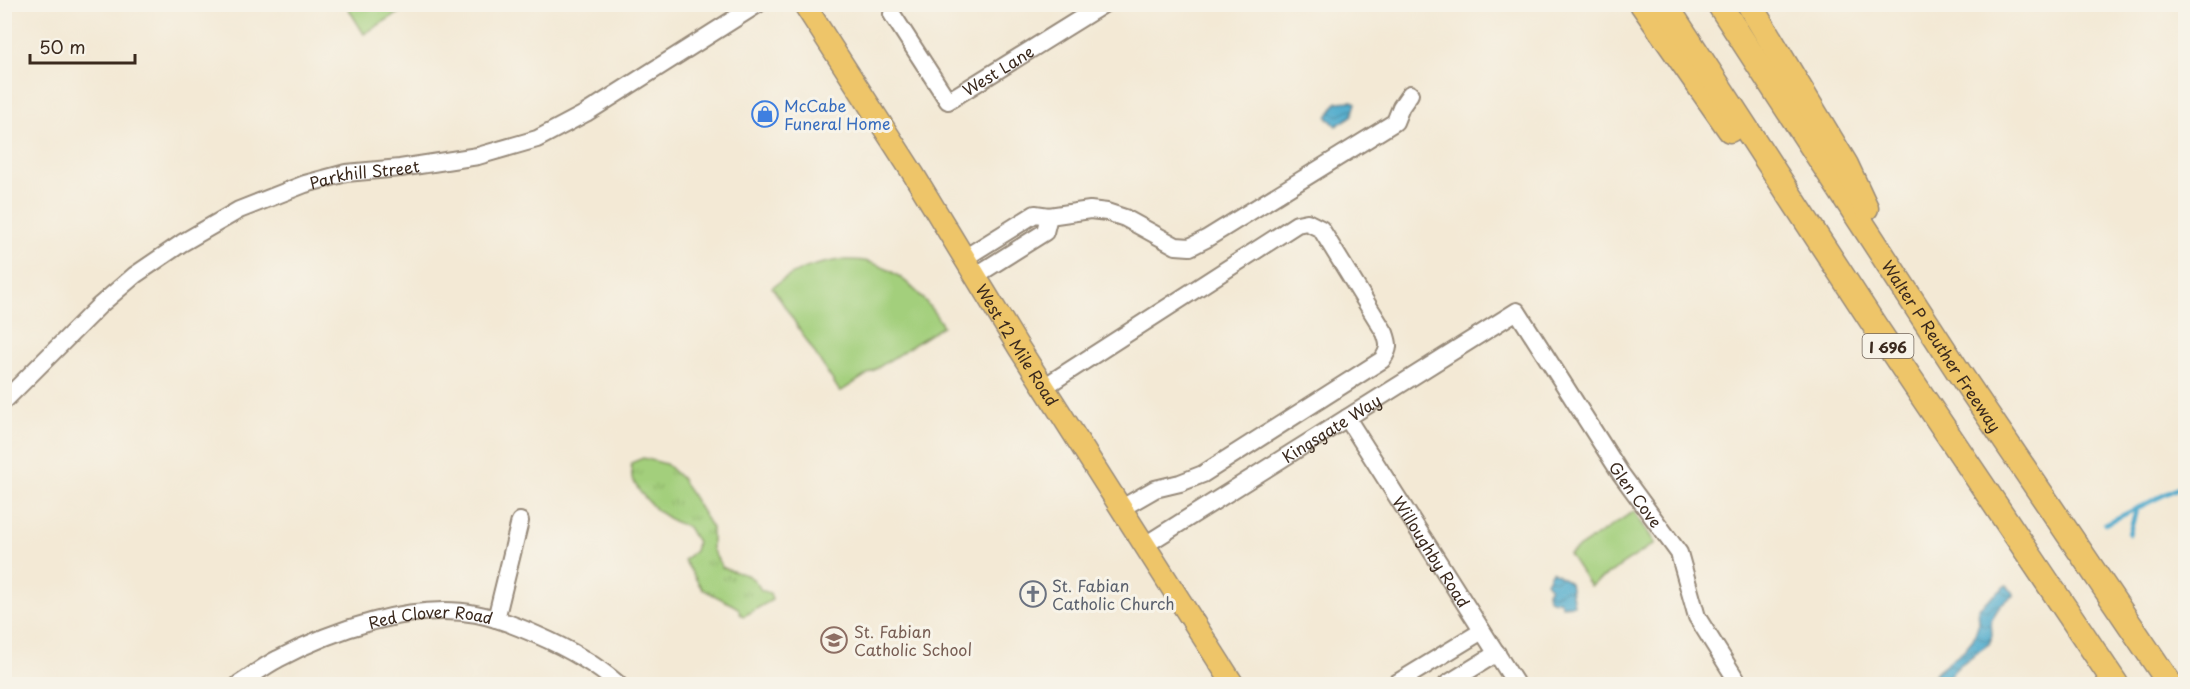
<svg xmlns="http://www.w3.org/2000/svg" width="2190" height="689" font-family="'Playpen Sans',sans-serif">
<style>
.green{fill:#a3cf7b;stroke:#6f7c4c;stroke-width:1.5}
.park{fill:url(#park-tufts);stroke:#6f7c4c;stroke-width:1.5}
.water{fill:url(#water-waves);stroke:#446a75;stroke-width:1.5}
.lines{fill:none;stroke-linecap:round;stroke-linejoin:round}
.stream{stroke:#4eaacc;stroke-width:4.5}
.minor-casing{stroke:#978a7a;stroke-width:20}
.major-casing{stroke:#978a7a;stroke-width:24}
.highway-casing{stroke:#978a7a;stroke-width:27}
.minor{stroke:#fff;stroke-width:16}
.major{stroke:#eec569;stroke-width:21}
.highway{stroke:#eec569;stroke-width:24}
.labels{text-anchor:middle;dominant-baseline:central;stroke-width:6;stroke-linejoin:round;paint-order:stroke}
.shield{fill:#f7f3e8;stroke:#73665b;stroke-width:1.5}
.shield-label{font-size:15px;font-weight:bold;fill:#3b2a1e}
.street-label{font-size:16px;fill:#3b2a1e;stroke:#f7f3e8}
.shop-label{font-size:16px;fill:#366cbe;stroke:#f7f3e8;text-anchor:start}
.worship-label{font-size:16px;fill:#5b616d;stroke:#f7f3e8;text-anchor:start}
.education-label{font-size:16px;fill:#785e54;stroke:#f7f3e8;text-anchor:start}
</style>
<defs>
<pattern id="park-tufts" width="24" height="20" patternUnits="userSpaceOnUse" patternTransform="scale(1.5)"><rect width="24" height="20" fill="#a3cf7b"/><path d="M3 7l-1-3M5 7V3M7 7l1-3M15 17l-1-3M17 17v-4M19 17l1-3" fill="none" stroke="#8db26a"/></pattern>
<pattern id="water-waves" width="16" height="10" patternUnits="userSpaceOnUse" patternTransform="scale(1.5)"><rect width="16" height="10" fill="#4eaacc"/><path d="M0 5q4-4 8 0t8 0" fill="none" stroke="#428ba5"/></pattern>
</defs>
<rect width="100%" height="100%" fill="#f7f3e8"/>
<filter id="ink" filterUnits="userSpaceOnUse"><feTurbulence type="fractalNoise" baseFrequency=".0167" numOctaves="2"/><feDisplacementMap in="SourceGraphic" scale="12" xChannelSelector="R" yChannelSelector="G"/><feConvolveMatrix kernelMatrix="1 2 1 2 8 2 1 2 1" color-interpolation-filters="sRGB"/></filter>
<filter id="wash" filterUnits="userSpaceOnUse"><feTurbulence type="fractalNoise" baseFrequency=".008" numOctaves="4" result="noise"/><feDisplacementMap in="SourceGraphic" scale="24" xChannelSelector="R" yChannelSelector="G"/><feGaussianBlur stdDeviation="1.35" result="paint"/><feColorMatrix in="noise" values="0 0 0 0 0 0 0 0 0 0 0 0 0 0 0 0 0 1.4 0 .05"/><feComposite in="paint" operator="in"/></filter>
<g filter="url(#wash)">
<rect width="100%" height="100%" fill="#f3e9d5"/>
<g class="green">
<path d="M840 260C849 260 860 259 869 262 902 271 925 297 943 326L840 392 772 287C796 270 812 264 840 260Z"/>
<path d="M1634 511 1655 543 1590 586 1569 554Z"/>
</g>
<g class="park">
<path d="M346 5H396L400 12 364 34Z"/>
<path d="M643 458 666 464 681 478 712 528V549L722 567C738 576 749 568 761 590L770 593 772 600 744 616 741 615 738 608 733 605 702 589 684 560 695 551 697 542 688 527 673 521 656 510 640 492 632 478 631 463Z"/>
</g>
<g class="water">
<path d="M1352 101 1356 103 1352 116 1336 126 1327 117 1337 102Z"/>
<path d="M1552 571 1570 583 1574 605 1562 606 1559 600 1553 601 1548 598 1547 592 1550 587 1546 582Z"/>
<path d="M2007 585 2014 595 2001 604 1991 620 1992 635 1990 643 1960 665 1941 684H1927L1938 670 1964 650 1973 639 1979 623 1978 608Z"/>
</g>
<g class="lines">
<g class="stream">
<path d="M2105 524 2186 484"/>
<path d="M2129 534 2137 508"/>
</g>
</g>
</g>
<g filter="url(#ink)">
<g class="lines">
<g class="minor-casing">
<g id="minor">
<path id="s1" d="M892 14 948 101 1104 4"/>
<path d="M963 259 1035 214 1049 216 1090 210 1107 212 1125 218 1176 246 1190 247 1206 239 1395 122 1401 107 1410 94"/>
<path d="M975 276 1045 232 1049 216"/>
<path d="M1044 387 1297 224 1307 222 1321 229 1385 333C1389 344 1390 349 1382 360L1203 474 1180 483 1155 489 1122 508"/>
<path id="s2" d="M4 401 99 306 135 275 182 243 239 210 305 184 346 173 400 168 478 156 537 139 586 113 758 4"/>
<path id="s3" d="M1347 418 1516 684"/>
<path id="s4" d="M1145 545 1517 311 1621 474 1679 553 1697 617 1739 684"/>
<path d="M496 619 520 521"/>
<path id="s5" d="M239 684C252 676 264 666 278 659 332 630 413 602 476 614 497 618 517 626 537 635 567 648 593 662 618 684"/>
<path d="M1395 684 1482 631"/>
<path d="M1447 684 1497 653"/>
</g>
</g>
<g class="major-casing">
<g id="major">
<path id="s6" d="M804 4 914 175 1019 348 1233 684"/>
</g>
</g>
<g class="highway-casing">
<g id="highway">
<path d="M1642 4 1730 130"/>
<path d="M1665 4 1875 326 2116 684"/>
<path id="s7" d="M1719 4 1958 371 2170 684"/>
<path d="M1749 4 1846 165 1866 208"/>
</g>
</g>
<use href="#minor" class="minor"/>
<use href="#major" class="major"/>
<use href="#highway" class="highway"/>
</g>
</g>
<defs>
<g id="shop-ring" transform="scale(1.35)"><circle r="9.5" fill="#f7f3e8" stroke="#3f7fe0" stroke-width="1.5"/><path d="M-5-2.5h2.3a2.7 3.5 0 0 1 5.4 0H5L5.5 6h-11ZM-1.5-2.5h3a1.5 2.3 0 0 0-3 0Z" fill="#3f7fe0"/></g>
<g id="church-ring" transform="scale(1.35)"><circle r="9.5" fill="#f7f3e8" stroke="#6b7280" stroke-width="1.5"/><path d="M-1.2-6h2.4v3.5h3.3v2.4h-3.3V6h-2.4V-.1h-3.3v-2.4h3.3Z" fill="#6b7280"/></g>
<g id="school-ring" transform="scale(1.35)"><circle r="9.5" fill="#f7f3e8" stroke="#8d6e63" stroke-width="1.5"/><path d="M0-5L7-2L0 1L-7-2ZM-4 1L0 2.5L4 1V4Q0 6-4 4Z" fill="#8d6e63"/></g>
</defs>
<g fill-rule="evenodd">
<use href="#shop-ring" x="765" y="114"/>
<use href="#church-ring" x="1033" y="594"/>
<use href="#school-ring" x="834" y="640"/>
</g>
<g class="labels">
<rect class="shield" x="1862.5" y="334" width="51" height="24" rx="4.5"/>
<g class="shield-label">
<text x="1888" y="346">I 696</text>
</g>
<g class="street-label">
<text stroke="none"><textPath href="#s1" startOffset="162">West Lane</textPath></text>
<text stroke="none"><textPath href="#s2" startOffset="436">Parkhill Street</textPath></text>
<text stroke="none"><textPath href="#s6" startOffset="402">West 12 Mile Road</textPath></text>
<text stroke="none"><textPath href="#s7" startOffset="408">Walter P Reuther Freeway</textPath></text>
<text stroke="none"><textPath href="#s4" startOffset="220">Kingsgate Way</textPath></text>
<text stroke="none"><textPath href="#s4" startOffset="658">Glen Cove</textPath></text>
<text stroke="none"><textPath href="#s3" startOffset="158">Willoughby Road</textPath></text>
<text stroke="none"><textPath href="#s5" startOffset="207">Red Clover Road</textPath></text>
</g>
<g class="shop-label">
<text x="784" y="105">McCabe<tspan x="784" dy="18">Funeral Home</tspan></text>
</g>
<g class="worship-label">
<text x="1052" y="585">St. Fabian<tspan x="1052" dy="18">Catholic Church</tspan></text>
</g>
<g class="education-label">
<text x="854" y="631">St. Fabian<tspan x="854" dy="18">Catholic School</tspan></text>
</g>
</g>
<rect width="2190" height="689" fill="none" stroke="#f7f3e8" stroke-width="24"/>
<path d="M30 54v9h105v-9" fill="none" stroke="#3b2a1e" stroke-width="3"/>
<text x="39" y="54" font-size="18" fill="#3b2a1e" stroke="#f7f3e8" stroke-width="4.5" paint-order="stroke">50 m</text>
</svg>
